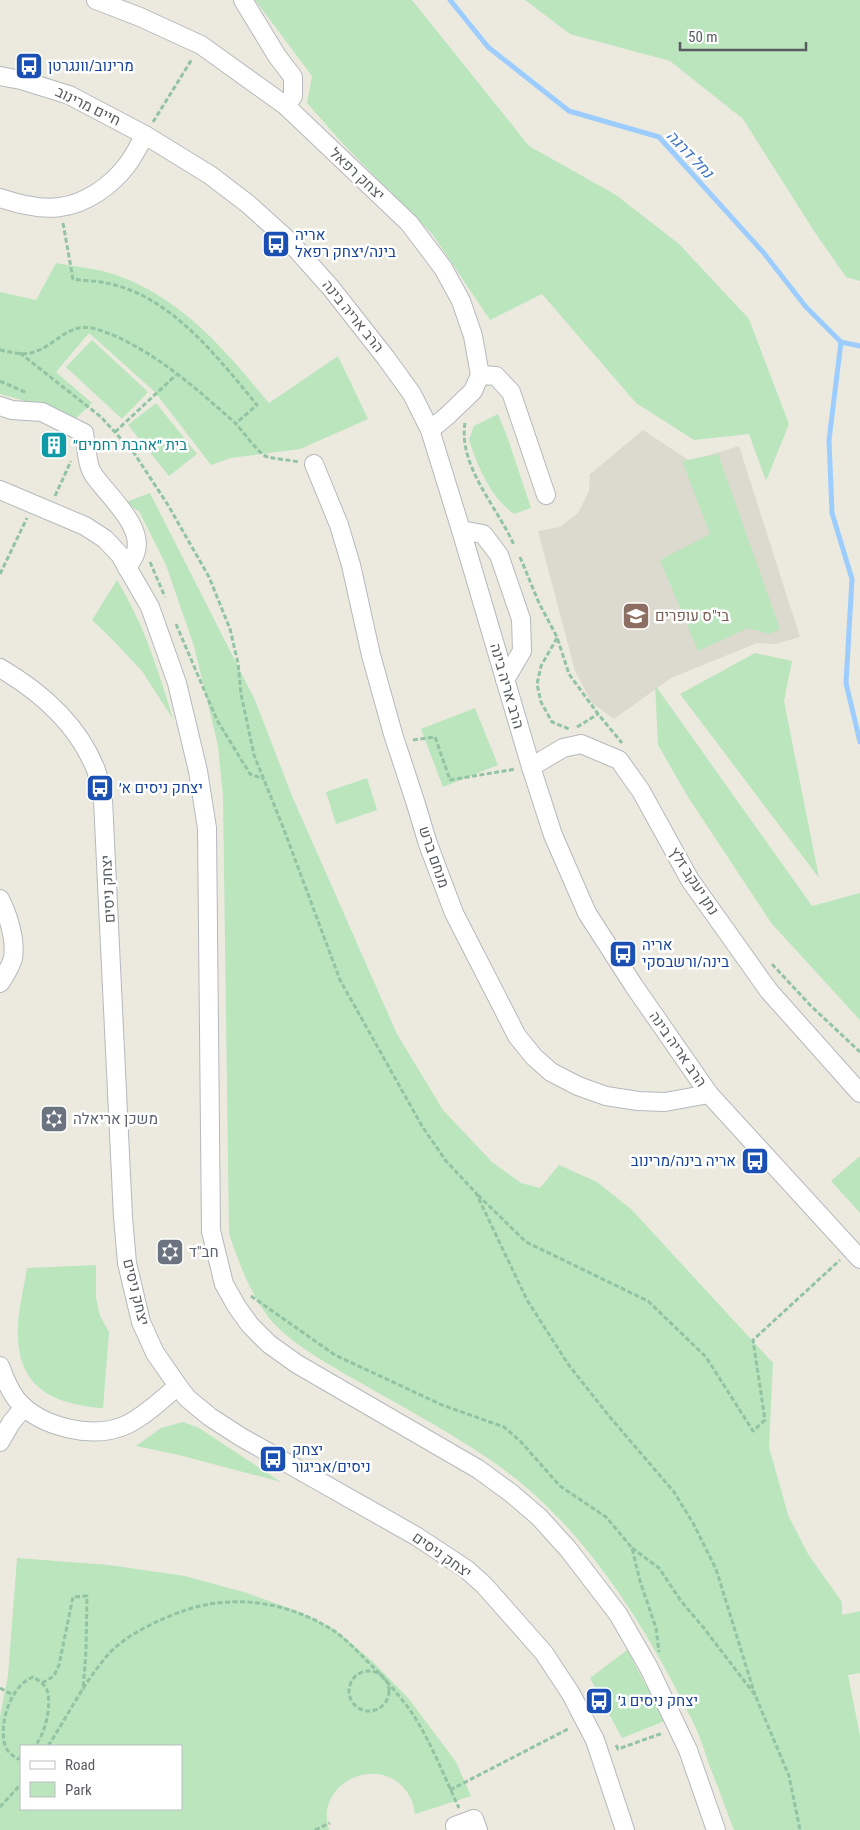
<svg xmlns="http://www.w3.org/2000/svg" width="860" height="1830" font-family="'Roboto Condensed',Heebo,sans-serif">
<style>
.education{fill:#dcdace}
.green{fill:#bae5bd;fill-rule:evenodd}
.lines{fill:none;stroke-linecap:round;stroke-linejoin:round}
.stream{stroke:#9dcdff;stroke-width:5}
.minor-casing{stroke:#b5b8bd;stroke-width:20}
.path{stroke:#92c4a3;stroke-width:3;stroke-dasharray:5 2.5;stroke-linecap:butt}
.minor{stroke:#fff;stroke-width:18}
.labels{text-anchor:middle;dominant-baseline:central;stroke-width:5;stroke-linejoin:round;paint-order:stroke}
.transit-label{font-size:15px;fill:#164399;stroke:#fff;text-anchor:start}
.street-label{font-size:15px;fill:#585c61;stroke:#fff}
.culture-label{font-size:15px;fill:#0d838f;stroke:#fff;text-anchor:start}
.education-label{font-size:15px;fill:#785e54;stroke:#fff;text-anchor:start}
.worship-label{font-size:15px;fill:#5b616d;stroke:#fff;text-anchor:start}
.water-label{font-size:16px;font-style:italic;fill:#3c76c5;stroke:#fff}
</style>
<rect width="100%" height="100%" fill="#eceadf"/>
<path class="education" d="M643 430 690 461 739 446 800 637 775 644 757 643 671 678 614 719 592 703 575 671 538 531 560 527 578 513 589 491 590 474Z"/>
<g class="green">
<path d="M255 0H412L529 146 616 195 679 244 749 319 789 424 766 481 749 434 694 440 636 403 542 294 490 320 433 235 344 145 307 103 312 76Z"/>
<path d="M525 0H860V281L846 277 814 231 743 119 670 61 570 34Z"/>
<path d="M56 263C75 267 97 268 116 275 183 299 225 350 269 403L338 356 368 419 300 449 231 458 211 465 155 392 89 333 56 372 92 403 73 421 22 400 0 394V292L36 300Z"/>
<path d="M92 340 148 392 122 419 66 367Z"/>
<path d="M156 403 197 454 169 476 128 425Z"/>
<path d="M498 414 508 439 531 508 514 514C490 497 478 467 469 440L474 426Z"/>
<path d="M718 454 780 629 769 634 748 628 698 651 660 560 710 534 682 461Z"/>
<path d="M150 493 255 700 292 796 397 1034 443 1110 492 1162 521 1183 540 1188 559 1165 597 1182 631 1209 773 1363 769 1447 788 1515 808 1554 842 1602V1615L860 1611V1673L848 1675 860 1736V1830H734C725 1807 717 1784 708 1762 704 1749 700 1736 694 1724 653 1641 604 1558 535 1495 487 1451 418 1416 361 1383 333 1367 289 1343 269 1318 250 1293 239 1263 229 1234L223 797 218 746 194 646 166 565 139 511 123 503Z"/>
<path d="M117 580C144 625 158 669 173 719L142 671 113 640 92 620Z"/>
<path d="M755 653 792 661 784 701 819 878 680 694Z"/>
<path d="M655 685 812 906 860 893V1020L772 924 688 797 658 745Z"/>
<path d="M475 708 498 765 443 787 421 729Z"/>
<path d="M367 778 377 810 336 824 326 792Z"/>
<path d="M860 1156V1213L831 1181Z"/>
<path d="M96 1265V1297L100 1316 109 1332 103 1408C49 1404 15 1385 18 1325 19 1306 24 1287 27 1268Z"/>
<path d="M183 1422 199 1428 281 1482 179 1455 136 1446 161 1428Z"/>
<path d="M17 1558 109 1565 185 1576 247 1593 302 1613 334 1629 372 1661 409 1699 456 1762 471 1796 415 1814C414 1809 413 1803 411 1799 388 1750 313 1779 329 1830H0V1716L8 1676ZM21 1746H181V1809H21Z"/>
<path d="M627 1650 665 1721 622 1738 590 1678Z"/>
</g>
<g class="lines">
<g class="stream">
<path d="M450 0 488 47 569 111 659 137 763 252 806 307 841 342 860 346"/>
<path d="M841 342 829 440 832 513 852 579 846 683 860 742"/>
</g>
<g class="minor-casing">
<g id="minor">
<path d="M96 0 140 17 201 45 286 106 409 223 443 268 461 301 473 336 480 375 473 391 447 416 430 430"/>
<path d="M243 0 277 56 293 77V96L286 106"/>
<path d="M0 76 21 80 69 95 145 135 210 175 248 204 289 241 331 288 386 358 412 394 430 430 461 530 531 767 553 835 587 913 634 986 709 1094 860 1259"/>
<path d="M0 198C18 204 41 210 60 207 86 204 112 185 127 165 134 156 139 145 145 135"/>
<path d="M480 375 496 376 511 392 546 495"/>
<path d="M0 406 12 410 42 412 84 433C86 443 87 466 93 474 106 494 146 527 135 554 133 559 130 563 127 568"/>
<path d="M314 464 339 525 351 565 371 655 393 734 415 801 428 844 454 913 517 1036 534 1057 551 1072 578 1086 606 1096 638 1101 665 1102 709 1094"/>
<path d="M0 490 85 526 105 539 120 555 150 607 177 683 198 771 207 828 211 1231 224 1284 237 1307 250 1325 269 1344 297 1364 478 1469 511 1493 539 1517 568 1549 618 1614 649 1668 688 1750 716 1830"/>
<path d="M461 530 483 534 499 555 521 619 522 651 505 680"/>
<path d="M0 668C41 692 78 724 96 770 99 779 101 790 103 800L123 1217 127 1263 141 1322 155 1353 178 1386 187 1398 210 1417 241 1437 416 1536 466 1569 484 1585 544 1653 571 1694 595 1740 625 1830"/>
<path d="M531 767 563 748 581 744 619 760 641 791 690 880 769 991 860 1093"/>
<path d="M0 899C8 915 16 939 13 958 11 967 5 975 0 983"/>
<path d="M0 1366C4 1377 9 1390 17 1400 40 1427 93 1440 126 1425 145 1416 162 1399 178 1386"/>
<path d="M0 1442 11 1423 24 1407"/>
<path d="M455 1826 474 1819 478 1830"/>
</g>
</g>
<g class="path">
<path d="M153 122 192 59"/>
<path d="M63 223 73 279C86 281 102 281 115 285 175 301 219 359 257 405L235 424"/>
<path d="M0 350C10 352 24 356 34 352 57 345 68 321 96 329 146 344 195 387 234 422 243 431 255 449 265 456 272 459 291 460 299 462"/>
<path d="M20 353 101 417 134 453 168 505 209 577 230 629 238 663 241 694 254 755 283 827 340 980 422 1126 446 1161 476 1193 527 1300 568 1364 609 1416 674 1492 693 1523 716 1569 755 1695"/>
<path d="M0 381 27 393"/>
<path d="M465 423C458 466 498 508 514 545"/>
<path d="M115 432 176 375"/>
<path d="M55 496 71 461"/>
<path d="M520 557 539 603 557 637 569 674 598 714 622 743"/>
<path d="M150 562 165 597"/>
<path d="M0 574 27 518"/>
<path d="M176 624 217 720 250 774 264 779"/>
<path d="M557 638 541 666 537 684 541 702 552 722 569 729"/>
<path d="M577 727 598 714"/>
<path d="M413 740 435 737 450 780 516 769"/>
<path d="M772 964 811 1006 860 1052"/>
<path d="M478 1195 526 1242 648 1301 706 1357 753 1431 765 1420 753 1340 840 1260"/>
<path d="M251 1296 335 1355 442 1405 504 1427 521 1442 560 1486 606 1517 632 1548 640 1581 656 1628 659 1652"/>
<path d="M632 1548 659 1568 681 1601 703 1627 755 1695 789 1776 800 1830"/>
<circle cx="369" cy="1691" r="20"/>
<path d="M42 1683 54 1676 59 1665 73 1597 87 1596 86 1651 83 1690"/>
<path d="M0 1688 13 1695"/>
<path d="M616 1745 618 1749 663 1733"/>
<path d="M48 1746C67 1717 83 1684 106 1657 124 1635 160 1619 186 1610 237 1593 293 1603 337 1633 349 1642 360 1654 370 1664 385 1679 400 1696 412 1713 430 1740 445 1778 459 1808"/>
<path d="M21 1757 18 1759C11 1755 5 1750 4 1741 0 1719 12 1685 33 1677 38 1680 45 1684 47 1690 52 1706 45 1734 35 1746"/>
<path d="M450 1790 570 1728"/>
<path d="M0 1807 21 1784"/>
<path d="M315 1830 330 1823"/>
</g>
<use href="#minor" class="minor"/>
</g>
<defs>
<g id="bus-square" transform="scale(1.4375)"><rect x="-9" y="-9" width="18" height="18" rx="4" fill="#1a4fb4" stroke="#fff"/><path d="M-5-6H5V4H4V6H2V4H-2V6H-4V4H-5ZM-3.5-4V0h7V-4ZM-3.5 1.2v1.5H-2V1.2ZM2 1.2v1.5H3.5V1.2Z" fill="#fff"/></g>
<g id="building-square" transform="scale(1.4375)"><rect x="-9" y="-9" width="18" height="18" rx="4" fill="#0f9aa8" stroke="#fff"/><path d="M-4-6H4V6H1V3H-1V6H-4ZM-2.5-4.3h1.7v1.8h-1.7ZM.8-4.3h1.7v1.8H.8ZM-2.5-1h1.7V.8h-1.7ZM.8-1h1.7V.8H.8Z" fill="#fff"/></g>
<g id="school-square" transform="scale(1.4375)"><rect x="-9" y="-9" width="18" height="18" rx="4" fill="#8d6e63" stroke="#fff"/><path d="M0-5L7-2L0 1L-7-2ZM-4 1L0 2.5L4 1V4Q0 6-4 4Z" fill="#fff"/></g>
<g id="synagogue-square" transform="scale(1.4375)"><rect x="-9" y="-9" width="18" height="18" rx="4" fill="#6b7280" stroke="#fff"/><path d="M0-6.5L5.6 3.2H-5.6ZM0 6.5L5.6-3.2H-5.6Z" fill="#fff"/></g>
</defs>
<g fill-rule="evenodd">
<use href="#bus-square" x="29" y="66"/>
<use href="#bus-square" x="276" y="244"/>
<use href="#building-square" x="54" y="445"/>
<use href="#school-square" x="636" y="616"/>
<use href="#bus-square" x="100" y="788"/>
<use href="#bus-square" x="623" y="954"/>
<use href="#synagogue-square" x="54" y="1119"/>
<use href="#bus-square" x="755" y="1161"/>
<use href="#synagogue-square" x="170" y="1252"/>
<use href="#bus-square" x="273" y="1459"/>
<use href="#bus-square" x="599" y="1701"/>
</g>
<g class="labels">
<g class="transit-label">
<text x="48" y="66">מרינוב/וונגרטן</text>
<text x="295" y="235">אריה<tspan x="295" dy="17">בינה/יצחק רפאל</tspan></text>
<text x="119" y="788">יצחק ניסים א׳</text>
<text x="642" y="945">אריה<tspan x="642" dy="17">בינה/ורשבסקי</tspan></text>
<text x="736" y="1161" text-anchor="end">אריה בינה/מרינוב</text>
<text x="292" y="1450">יצחק<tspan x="292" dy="17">ניסים/אביגור</tspan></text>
<text x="618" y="1701">יצחק ניסים ג׳</text>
</g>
<g class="street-label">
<text transform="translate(88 106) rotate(26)">חיים מרינוב</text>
<text transform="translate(357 174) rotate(43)">יצחק רפאל</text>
<text transform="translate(353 316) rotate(51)">הרב אריה בינה</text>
<text transform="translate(507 686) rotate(74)">הרב אריה בינה</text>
<text transform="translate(434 857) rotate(71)">מנחם ברש</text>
<text transform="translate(694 881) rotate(57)">נתן יעקב זלץ</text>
<text transform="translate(108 889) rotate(-93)">יצחק ניסים</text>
<text transform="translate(678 1049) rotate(55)">הרב אריה בינה</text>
<text transform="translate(136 1292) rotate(76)">יצחק ניסים</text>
<text transform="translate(442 1555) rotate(35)">יצחק ניסים</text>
</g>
<g class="culture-label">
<text x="73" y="445">בית ״אהבת רחמים״</text>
</g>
<g class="education-label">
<text x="655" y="616">בי"ס עופרים</text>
</g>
<g class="worship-label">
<text x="73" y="1119">משכן אריאלה</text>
<text x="189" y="1252">חב"ד</text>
</g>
<g class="water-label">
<text transform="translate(690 154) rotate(46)">נחל דרגה</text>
</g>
</g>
<rect x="20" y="1745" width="162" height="65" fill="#ffffff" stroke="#bcbec0"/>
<rect x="30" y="1761" width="25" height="8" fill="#ffffff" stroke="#bcbec0"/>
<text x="65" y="1770" font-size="15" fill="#585c61">Road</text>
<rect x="30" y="1782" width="25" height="15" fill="#bae5bd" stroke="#bcbec0"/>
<text x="65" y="1795" font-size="15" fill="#585c61">Park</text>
<path d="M680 42v8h126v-8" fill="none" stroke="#585c61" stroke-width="2.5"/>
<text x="688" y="42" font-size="15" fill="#585c61" stroke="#ffffff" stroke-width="4" paint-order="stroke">50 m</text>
</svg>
